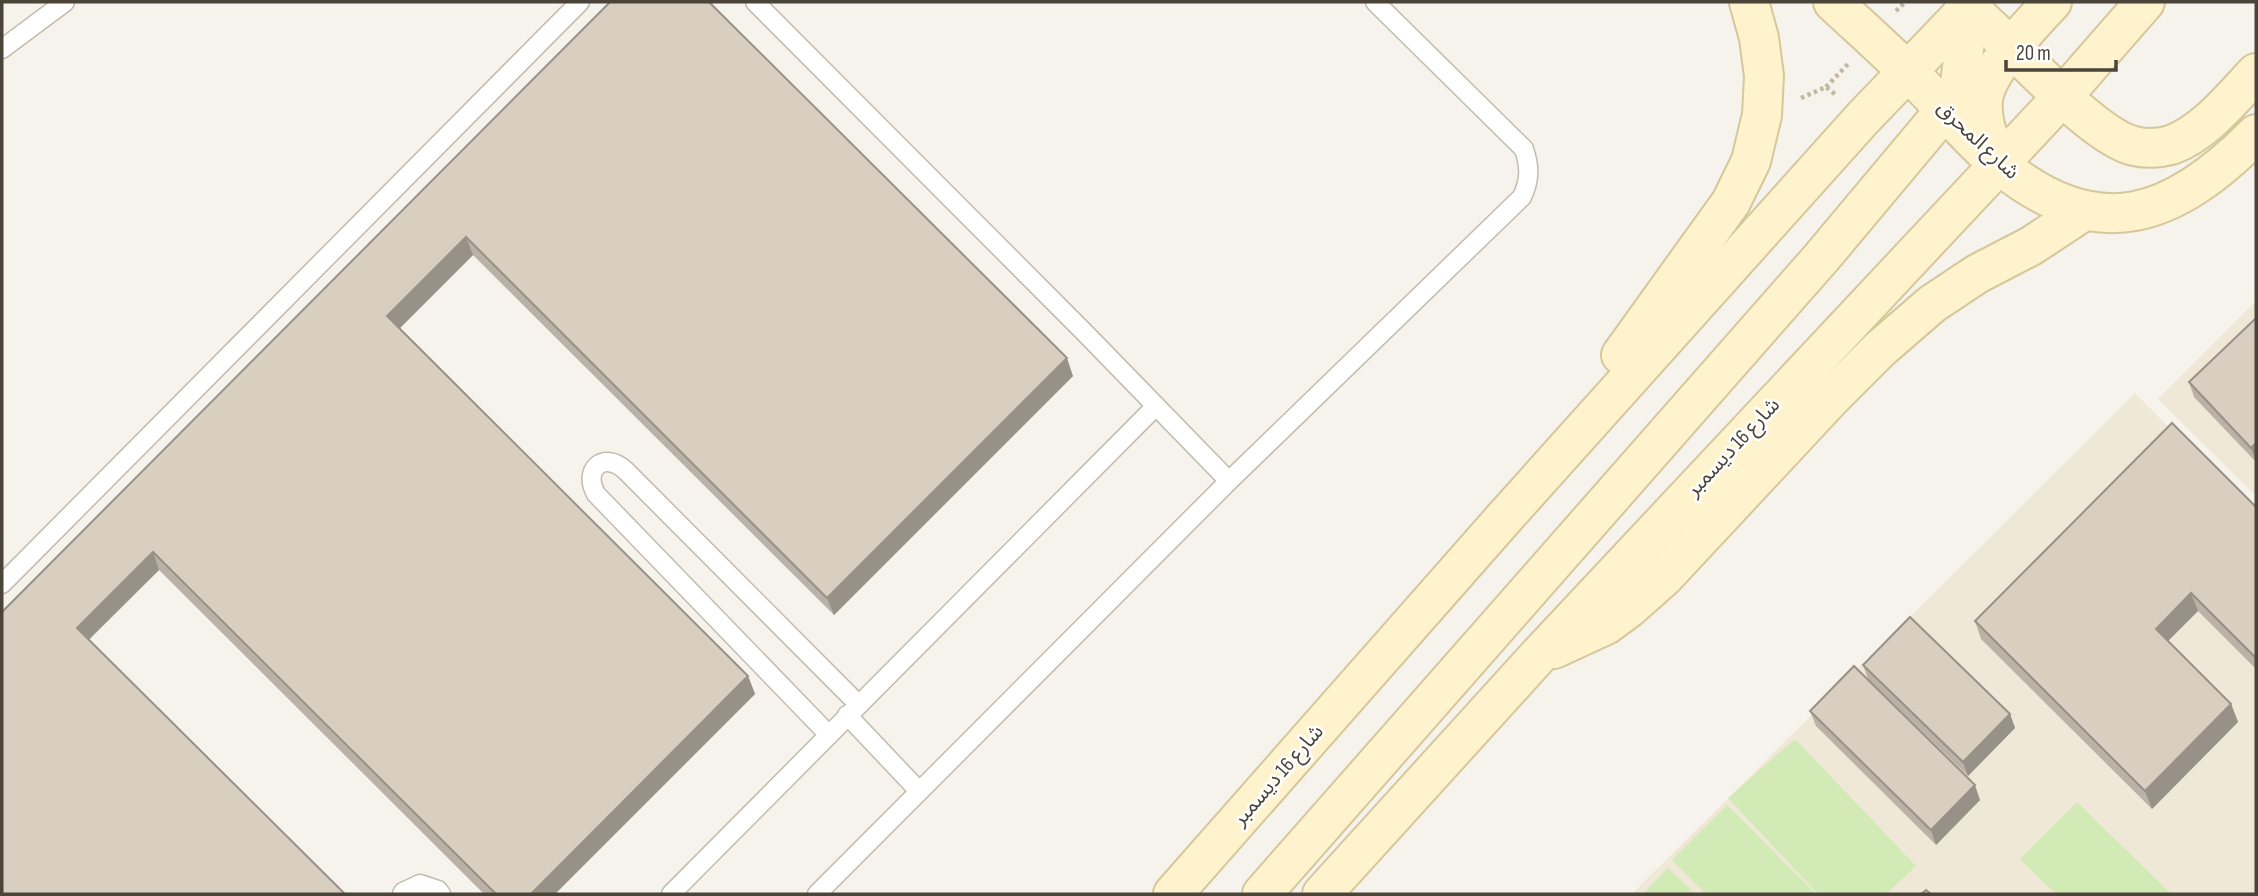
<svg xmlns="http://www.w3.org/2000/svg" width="2258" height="896" font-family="'Sofia Sans Condensed','Noto Sans Arabic',sans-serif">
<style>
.education{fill:#efe8d6}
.green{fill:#d2eab5}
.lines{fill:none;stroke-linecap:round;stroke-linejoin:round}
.lane-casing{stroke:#c2bbae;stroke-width:21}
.secondary-casing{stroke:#d6c79b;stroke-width:42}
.path{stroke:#c4b79f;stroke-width:4.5;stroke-dasharray:3.5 3.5;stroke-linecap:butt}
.lane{stroke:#fff;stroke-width:18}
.secondary{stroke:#fff3cd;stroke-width:38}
.wall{fill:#bab2a6}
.shaded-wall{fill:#979187}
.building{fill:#d8cfc1;stroke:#979187;stroke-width:2}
.labels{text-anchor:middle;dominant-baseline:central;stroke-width:5;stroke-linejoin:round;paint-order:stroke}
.street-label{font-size:21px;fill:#4b4439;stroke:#fff}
</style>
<rect width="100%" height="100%" fill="#f6f3ec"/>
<g class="education">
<path d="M2256 301V496L2158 399Z"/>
<path d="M2135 393 2256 516V894H1632Z"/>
</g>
<g class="green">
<path d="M1795 739 1916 866 1886 894H1818L1728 798Z"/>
<path d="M2077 802 2171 894H2056L2020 859Z"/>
<path d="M1727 805 1816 894H1706L1672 860Z"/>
<path d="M1668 868 1695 894H1643Z"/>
</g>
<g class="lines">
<g class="lane-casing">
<g id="lane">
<path d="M755 2 1086 334 1229 481"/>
<path d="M2 49 65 2"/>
<path d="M2 584 580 2"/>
<path d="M847 715 919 791"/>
<path d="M829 735 596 494C582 469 604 451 625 470L858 704"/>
<path d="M402 894 403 892 420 884 438 890 441 894"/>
<path d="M671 894 1156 406"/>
<path d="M817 894 1229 481 1522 197C1530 180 1530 167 1524 149L1375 2"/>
</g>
</g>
<g class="secondary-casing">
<g id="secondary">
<path d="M1833 2C1864 31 1896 59 1926 90 1950 115 1974 144 2001 166 2099 246 2174 217 2256 134"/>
<path d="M1964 2C1980 19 1997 34 2014 50 2040 75 2100 138 2134 146 2145 149 2160 148 2171 145 2205 133 2232 98 2256 73"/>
<path d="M1996 158C1989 139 1981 121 1983 100 1986 71 2032 23 2052 2"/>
<path d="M1621 355 1731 202 1751 161 1762 115 1764 76 1759 38 1749 2"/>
<path d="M1554 649 1606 625 1629 608 1664 577 1831 398 1880 349 1932 304 1977 274 2031 246 2084 211"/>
<path d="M1173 894 1505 517 1862 119 1974 2"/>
<path d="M1262 894 1822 257 1945 110 1955 97 1960 84 1969 7"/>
<path d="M1322 894 1538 656 2062 97 2145 2"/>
</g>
</g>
<g class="path">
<path d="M1896 11 1905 2"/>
<path d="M1826 87 1848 64"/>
<path d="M1801 98 1826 87 1836 95"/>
</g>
<use href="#lane" class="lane"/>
<use href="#secondary" class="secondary"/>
</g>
<g class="wall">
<path d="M610 2 1073 376 834 615 473 255 400 328 748 676 755 694 555 894H484L159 570 89 640 2 612Z"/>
<path d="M2256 318V462L2194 397 2189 382Z"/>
<path d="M2256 507V669L2198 611 2168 641 2231 704 2238 722 2152 809 1981 639 1975 621Z"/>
<path d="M1863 665 2010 714 2015 728 1968 776 1868 679Z"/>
<path d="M1810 711 1980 800 1936 845 1816 726Z"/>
</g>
<g class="shaded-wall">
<path d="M466 237 473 255 394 334 387 316Z"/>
<path d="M1067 358 1073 376 834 615 827 598Z"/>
<path d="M2256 443V461L2251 448Z"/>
<path d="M153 552 159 570 83 645 77 628Z"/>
<path d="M2191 593 2198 611 2162 647 2156 629Z"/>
<path d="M748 676 755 694 555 894H531Z"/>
<path d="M2231 704 2238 722 2152 809 2145 791Z"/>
<path d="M2010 714 2015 728 1968 776 1963 762Z"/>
<path d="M1975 785 1980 800 1936 845 1931 830Z"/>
</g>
<g class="building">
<path d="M610 2H709L1067 358 827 598 466 237 387 316 748 676 531 894H496L153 552 77 628 345 894H2V612Z"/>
<path d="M2256 318V443L2251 448 2189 382Z"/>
<path d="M2172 423 2256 507V658L2191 593 2156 629 2231 704 2145 791 1975 621Z"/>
<path d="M1910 617 2010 714 1963 762 1863 665Z"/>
<path d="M1854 666 1975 785 1931 830 1810 711Z"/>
<path d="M1926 890 1931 894H1921Z"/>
</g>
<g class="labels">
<g class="street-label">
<text transform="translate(1978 140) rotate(43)">شارع المحرق</text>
<text transform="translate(1733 447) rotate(-47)">شارع 16 ديسمبر</text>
<text transform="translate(1278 775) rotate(-49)">شارع 16 ديسمبر</text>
</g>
</g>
<rect width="2258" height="896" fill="none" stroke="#4b4439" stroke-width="7"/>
<path d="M2006 60v10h110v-10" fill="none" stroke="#4b4439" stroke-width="3.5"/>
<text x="2016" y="60" font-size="21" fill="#4b4439" stroke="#ffffff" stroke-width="5" paint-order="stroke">20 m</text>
</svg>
